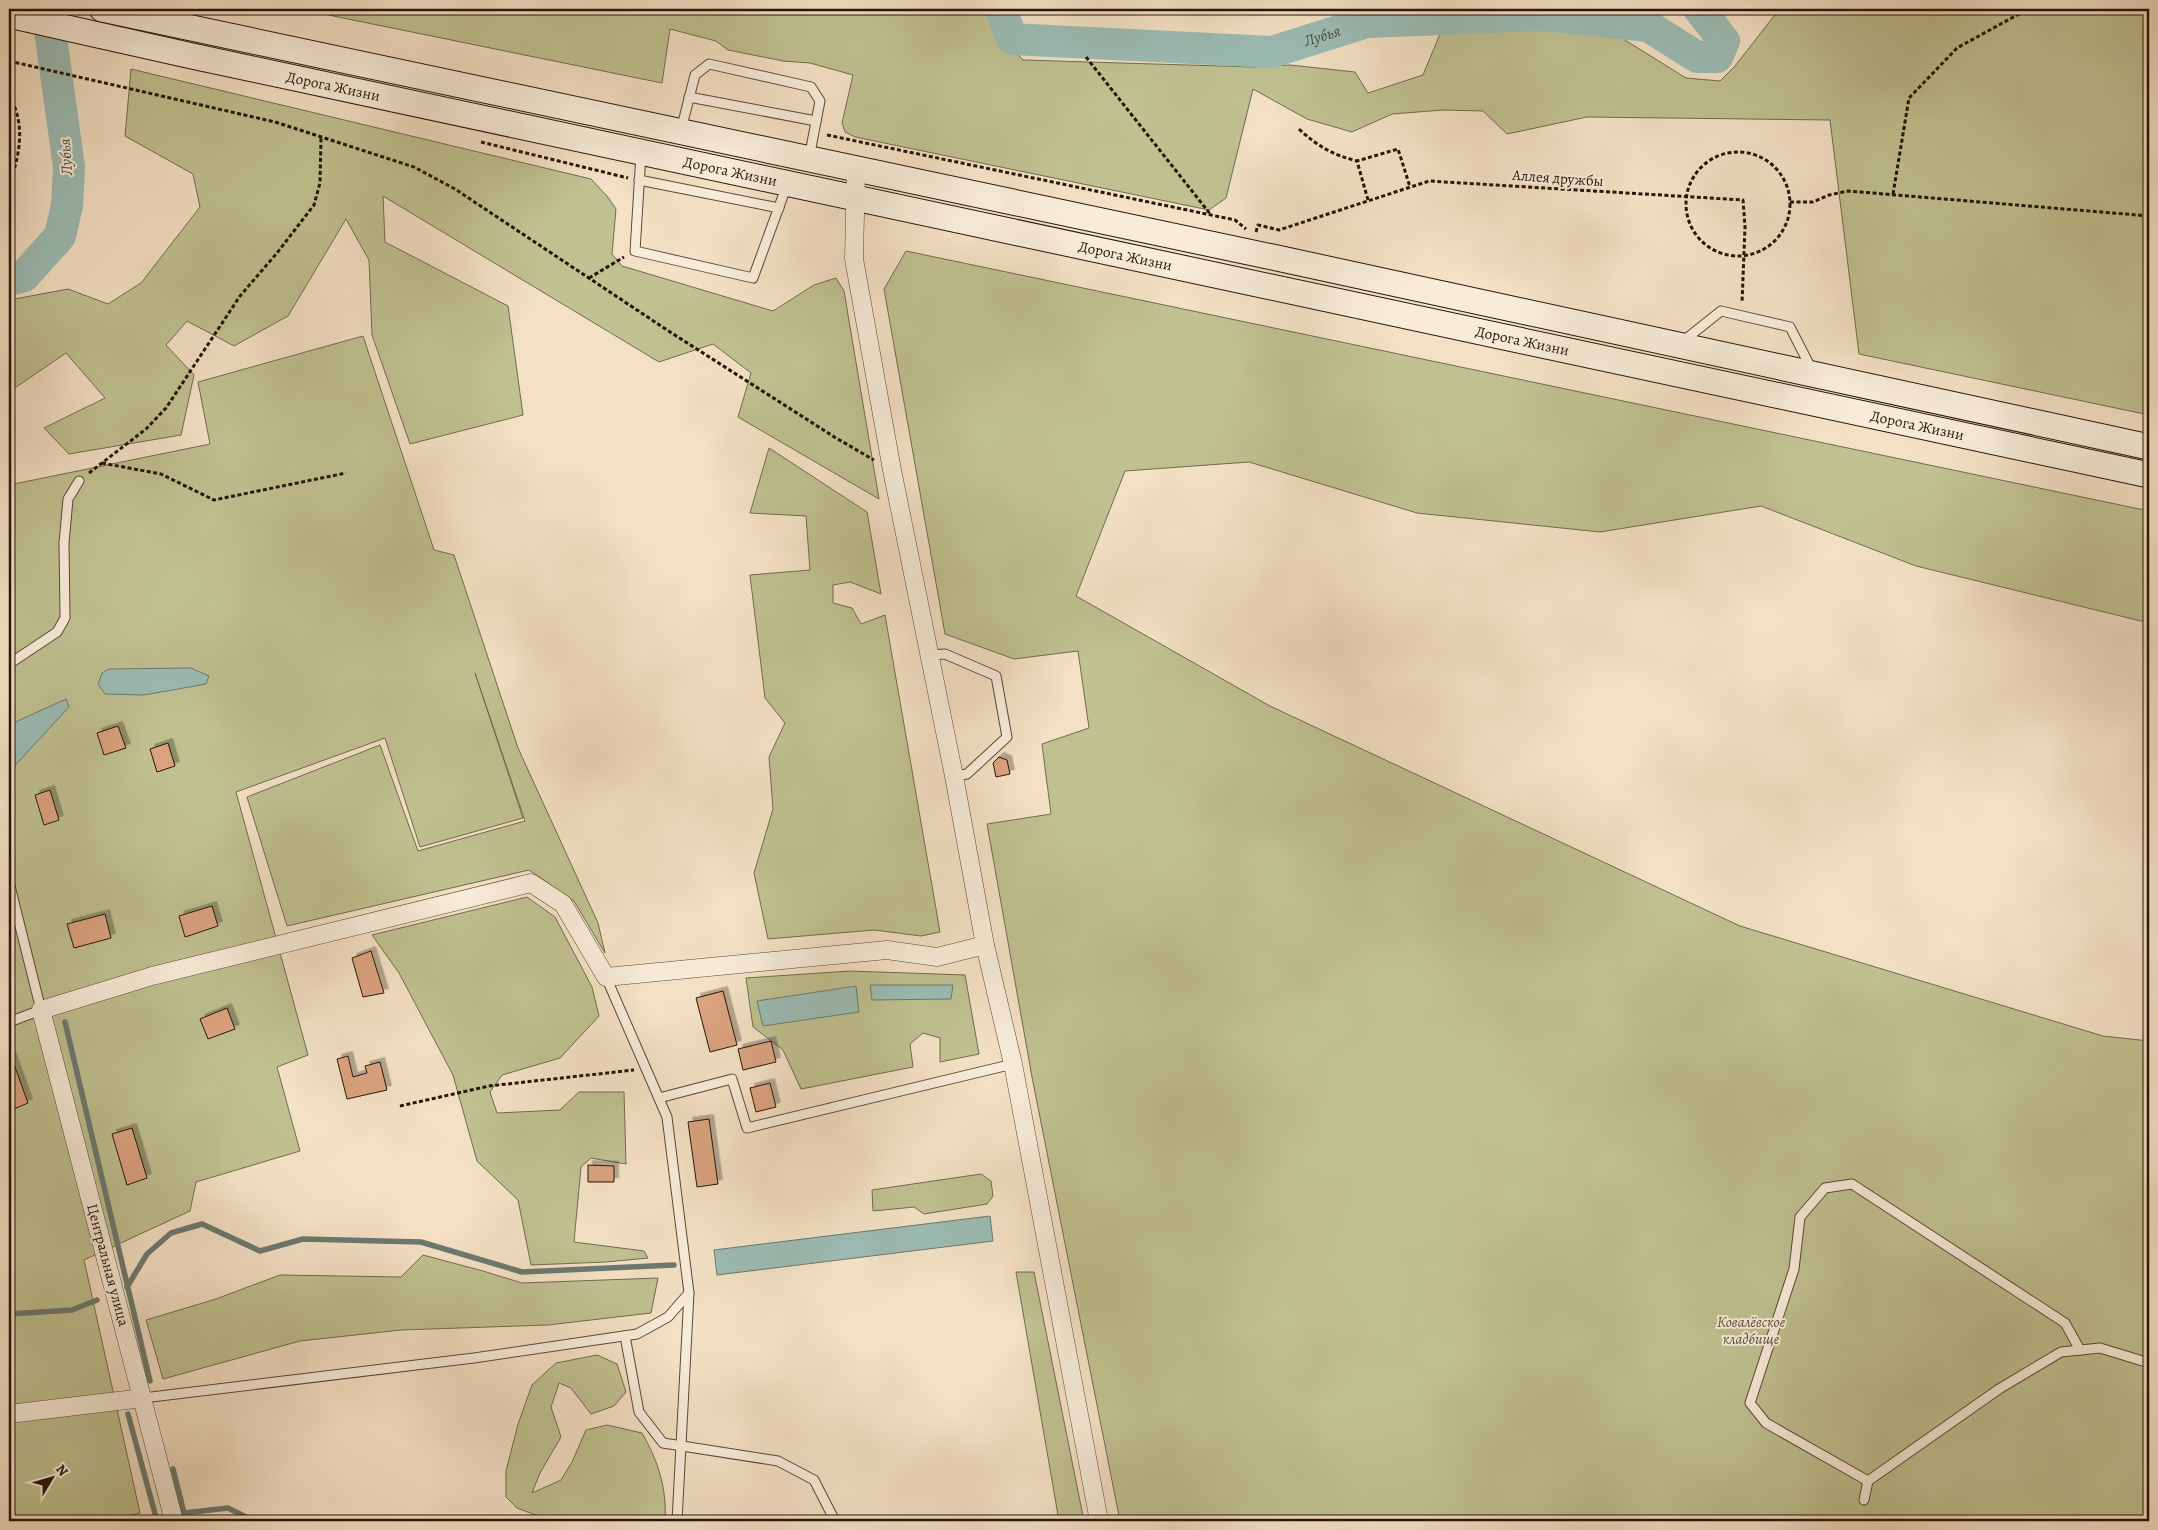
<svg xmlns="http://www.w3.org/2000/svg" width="2158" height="1530" font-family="Alegreya,serif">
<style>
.green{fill:#c0c191;stroke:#726a4d}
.water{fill:#9cbdb5;stroke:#6c7970}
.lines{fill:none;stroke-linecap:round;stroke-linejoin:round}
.stream{stroke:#6c7970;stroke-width:5.5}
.river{stroke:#9cbdb5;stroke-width:32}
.building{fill:#dca380;stroke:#251409;filter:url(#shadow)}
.lane-casing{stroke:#594738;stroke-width:11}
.street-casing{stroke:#594738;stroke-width:19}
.secondary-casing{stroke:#251409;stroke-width:27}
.path{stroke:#251409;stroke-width:3;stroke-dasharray:4 2.5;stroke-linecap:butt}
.lane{stroke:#f8ecd9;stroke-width:9}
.street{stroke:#f8ecd9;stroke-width:18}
.secondary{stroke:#f8ecd9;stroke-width:25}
.labels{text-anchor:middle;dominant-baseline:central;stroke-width:4;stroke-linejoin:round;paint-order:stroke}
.street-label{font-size:15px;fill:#251409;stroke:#f8ecd9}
.park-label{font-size:15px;font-style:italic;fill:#5b5139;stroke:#f8ecd9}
.water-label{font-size:16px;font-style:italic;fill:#4f4f45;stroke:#f8ecd9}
</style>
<defs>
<filter id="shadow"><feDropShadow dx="4.5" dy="-4.5" stdDeviation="0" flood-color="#0004"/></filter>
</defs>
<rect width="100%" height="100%" fill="#f4e1c5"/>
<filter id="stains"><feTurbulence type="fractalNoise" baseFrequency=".004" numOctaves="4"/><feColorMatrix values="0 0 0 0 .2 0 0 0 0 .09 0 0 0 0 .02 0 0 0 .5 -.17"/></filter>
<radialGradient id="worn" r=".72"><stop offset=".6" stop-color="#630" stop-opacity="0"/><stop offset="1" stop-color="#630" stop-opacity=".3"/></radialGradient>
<g class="green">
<path d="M299 9H991L999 35 1023 60 1253 67 1290 65 1355 72 1368 93 1423 75 1440 34 1438 9H1623L1625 40 1686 78 1720 81 1735 66 1774 16 1789 9H2149V415L1859 354 1830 120 1587 117 1507 134 1483 111 1443 110 1392 114 1352 132 1307 119 1253 89 1226 198 1209 210 855 137 845 132 842 123 853 75 810 63 783 61 728 50 716 41 670 29 662 83Z"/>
<path d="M131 69 591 179 607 196 616 209 612 254 622 266 773 311 814 285 836 278 844 291 879 499 738 417 751 373 713 344 659 362 383 196 385 242 508 306 523 415 410 444 372 335 369 260 346 219 288 316 234 346 187 321 166 345 194 375 181 435 69 454 44 428 105 398 66 353 9 392V300L68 289 108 304 141 283 200 207 193 174 125 136Z"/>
<path d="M906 251 2149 511V623L1916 566 1761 506 1600 532 1417 513 1249 462 1125 471 1076 596 1270 706 1740 926 2103 1036 2149 1041V1521H1120L1032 1077 987 824 1051 814 1042 744 1089 728 1078 651 1014 659 945 634 884 289Z"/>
<path d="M363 336 434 550 454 555 518 748 598 923 605 953 574 901 529 870 287 926 247 797 380 745 418 851 525 821 475 673 523 818 420 847 385 738 236 792 308 1055 277 1067 300 1151 196 1182 190 1211 84 1260 140 1513 107 1521H9V485L210 444 198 382Z"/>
<path d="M769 448 867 512 881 594 850 582 833 585V603L852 608 861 624 885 615 940 932 921 936 874 930 768 939 754 873 773 809 769 757 785 723 765 698 750 575 810 570 806 516 750 513Z"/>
<path d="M527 897 555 917 592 987 599 1016 560 1058 502 1075 490 1092 497 1113 560 1110 579 1092H624L626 1164 591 1158 581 1167 574 1242 644 1251 648 1258 606 1262 531 1265 518 1200 477 1161 453 1075 399 973 372 935Z"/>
<path d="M850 971 965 975 979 1054 940 1062V1038L923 1033 910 1044 913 1067 801 1089 783 1050 753 1027 746 978Z"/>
<path d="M981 1174 991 1181 993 1196 987 1204 924 1214 914 1207 873 1211 872 1190Z"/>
<path d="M423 1255 483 1271 522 1283 658 1278 651 1313 548 1325 401 1330 300 1341 163 1379 146 1320 216 1299 280 1275 401 1277Z"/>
<path d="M1016 1272H1034L1084 1521H1059Z"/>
<path d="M597 1355 617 1364 626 1392 614 1406 591 1414 571 1388 559 1383 551 1407 561 1437 540 1473 532 1493 561 1480 572 1462 586 1430 607 1425 642 1433C658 1461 667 1488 665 1521H542L541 1517 517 1508 506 1497V1471L518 1424 532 1385 556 1363Z"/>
</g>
<g class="water">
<path d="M191 668 209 676 206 684 144 695 105 694 98 684 102 673 109 669Z"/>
<path d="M66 699 69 707 9 772V725Z"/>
<path d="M870 985H953L951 999 872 1000Z"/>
<path d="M856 986 859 1012 763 1026 757 1001Z"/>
<path d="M990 1216 993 1241 717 1275 714 1250Z"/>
</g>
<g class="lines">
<g class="stream">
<path d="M65 1022 150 1381"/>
<path d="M127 1287 147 1254 171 1233 202 1224 260 1251 303 1239 421 1242 522 1272 674 1265"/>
<path d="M9 1314 72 1310 97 1300"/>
<path d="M128 1414 157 1521"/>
<path d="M173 1469 186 1521"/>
<path d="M184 1513 228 1508 254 1521"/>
</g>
<g class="river">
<path id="s1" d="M1001 9 1012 39 1272 52 1367 22 1545 15 1648 26 1697 57H1717L1724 41 1699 9"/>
<path d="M9 280 24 276 60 236 67 205 69 167 47 9"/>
</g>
</g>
<g class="building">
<path d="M118 726 126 748 104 755 97 733Z"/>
<path d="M168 743 175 766 157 772 150 749Z"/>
<path d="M999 757 1007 760 1010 774 996 777 993 763Z"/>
<path d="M50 790 59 820 44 825 35 795Z"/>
<path d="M212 906 218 926 185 937 179 916Z"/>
<path d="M105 914 111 938 74 948 67 924Z"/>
<path d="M371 951 384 993 363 997 352 958Z"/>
<path d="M723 991 737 1045 710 1052 696 998Z"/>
<path d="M227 1008 235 1029 208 1039 200 1019Z"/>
<path d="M771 1041 776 1062 743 1070 738 1049Z"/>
<path d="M11 1056 28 1103 9 1111V1057Z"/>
<path d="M348 1056 353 1077 367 1073 365 1066 380 1062 387 1090 347 1099 337 1059Z"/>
<path d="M770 1083 776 1107 756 1112 750 1088Z"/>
<path d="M709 1119 718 1184 697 1187 688 1122Z"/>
<path d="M132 1128 147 1178 127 1185 112 1134Z"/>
<path d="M588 1165 614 1166V1182H588Z"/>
</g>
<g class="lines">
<g class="lane-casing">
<g id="lane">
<path d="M178 24 180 9"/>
<path d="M689 97 816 121"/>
<path d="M681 130 695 75 709 64 811 87 820 101 809 158"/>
<path d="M641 154 635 251 753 278 787 185"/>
<path d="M639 180 779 208"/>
<path d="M1682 342 1721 311 1790 327 1812 370"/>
<path d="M930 655 945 654 996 676 1007 737 967 774 954 776"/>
<path d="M9 664 57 632 65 618 64 543 68 499 79 481"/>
<path d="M9 882 41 1010 9 1022"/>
<path d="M606 977 667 1117 689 1293 677 1521"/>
<path d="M659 1098 732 1079 747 1128 1013 1064"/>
<path d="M625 1336 639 1412 663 1443 778 1461 814 1480 833 1517V1521"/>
<path d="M143 1398 474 1358 637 1334 668 1317 689 1293"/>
<path d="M1868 1481 1766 1423 1750 1403 1794 1269 1800 1217 1825 1188 1852 1184 2065 1323 2080 1350"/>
<path d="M1864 1500 1868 1481 1999 1389 2061 1352 2100 1348 2149 1363"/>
</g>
</g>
<g class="street-casing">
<g id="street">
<path d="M856 169 854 259 892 470 954 776 985 945 1013 1064 1099 1521"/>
<path d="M9 1414 143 1398"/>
<path d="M174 1521 41 1010 152 976 531 883 563 904 606 977 887 950 937 957 985 945"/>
</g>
</g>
<g class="secondary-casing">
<g id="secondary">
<path d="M102 9 1277 258 2149 447"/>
<path id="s2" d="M9 15 192 56 2149 475"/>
</g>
</g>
<g class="path">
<path d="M1086 57 1211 215"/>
<path d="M9 61 275 122 414 167 455 189 667 330 836 438 874 460"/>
<path d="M9 95C26 124 20 155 9 185"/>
<path d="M1299 129C1317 146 1333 155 1357 161"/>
<path d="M827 135 1235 220 1246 229"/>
<path d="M481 142 628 178"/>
<circle cx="1738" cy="204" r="52"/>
<path d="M1893 194 1909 98 1957 48 2028 9"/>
<path d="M1368 200 1357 161 1398 149 1410 187"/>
<path d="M1790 202H1813L1829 195 1848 191 2149 216"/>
<path d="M1256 232 1258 225 1279 230 1429 181 1743 200 1745 227 1742 303"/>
<path d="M589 278 624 257"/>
<path d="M102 463 161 474 214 500 346 473"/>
<path d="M89 473 146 429 166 408 240 296 277 253 314 205 320 183 321 137"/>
<path d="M400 1106 489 1086 634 1070"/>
</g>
<use href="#lane" class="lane"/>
<use href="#street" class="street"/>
<use href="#secondary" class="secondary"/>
</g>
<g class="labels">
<g class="street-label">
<text stroke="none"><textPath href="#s2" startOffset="332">Дорога Жизни</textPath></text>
<text stroke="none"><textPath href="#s2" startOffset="738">Дорога Жизни</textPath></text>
<text transform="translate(1558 178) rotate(4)">Аллея дружбы</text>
<text stroke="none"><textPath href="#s2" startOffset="1142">Дорога Жизни</textPath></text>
<text stroke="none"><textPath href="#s2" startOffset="1548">Дорога Жизни</textPath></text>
<text stroke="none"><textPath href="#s2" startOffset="1952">Дорога Жизни</textPath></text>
<text transform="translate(108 1265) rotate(75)">Центральная улица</text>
</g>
<g class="park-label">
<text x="1751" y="1322">Ковалёвское<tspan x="1751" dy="17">кладбище</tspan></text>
</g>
<g class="water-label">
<text stroke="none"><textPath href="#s1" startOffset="345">Лубья</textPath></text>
<text transform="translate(66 157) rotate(-94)">Лубья</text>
</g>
</g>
<rect width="2158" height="1530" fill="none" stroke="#f4e1c5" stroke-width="30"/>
<rect x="10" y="10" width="2138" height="1510" fill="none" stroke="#251409" stroke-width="2.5"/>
<rect x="15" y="15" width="2128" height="1500" fill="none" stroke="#251409"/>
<g transform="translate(52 1478) rotate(52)" stroke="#f8ecd9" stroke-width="4" paint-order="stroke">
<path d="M0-4L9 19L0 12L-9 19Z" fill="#251409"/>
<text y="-8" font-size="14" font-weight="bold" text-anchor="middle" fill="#251409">N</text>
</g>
<rect width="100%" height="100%" filter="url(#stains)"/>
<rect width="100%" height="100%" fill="url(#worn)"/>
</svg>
